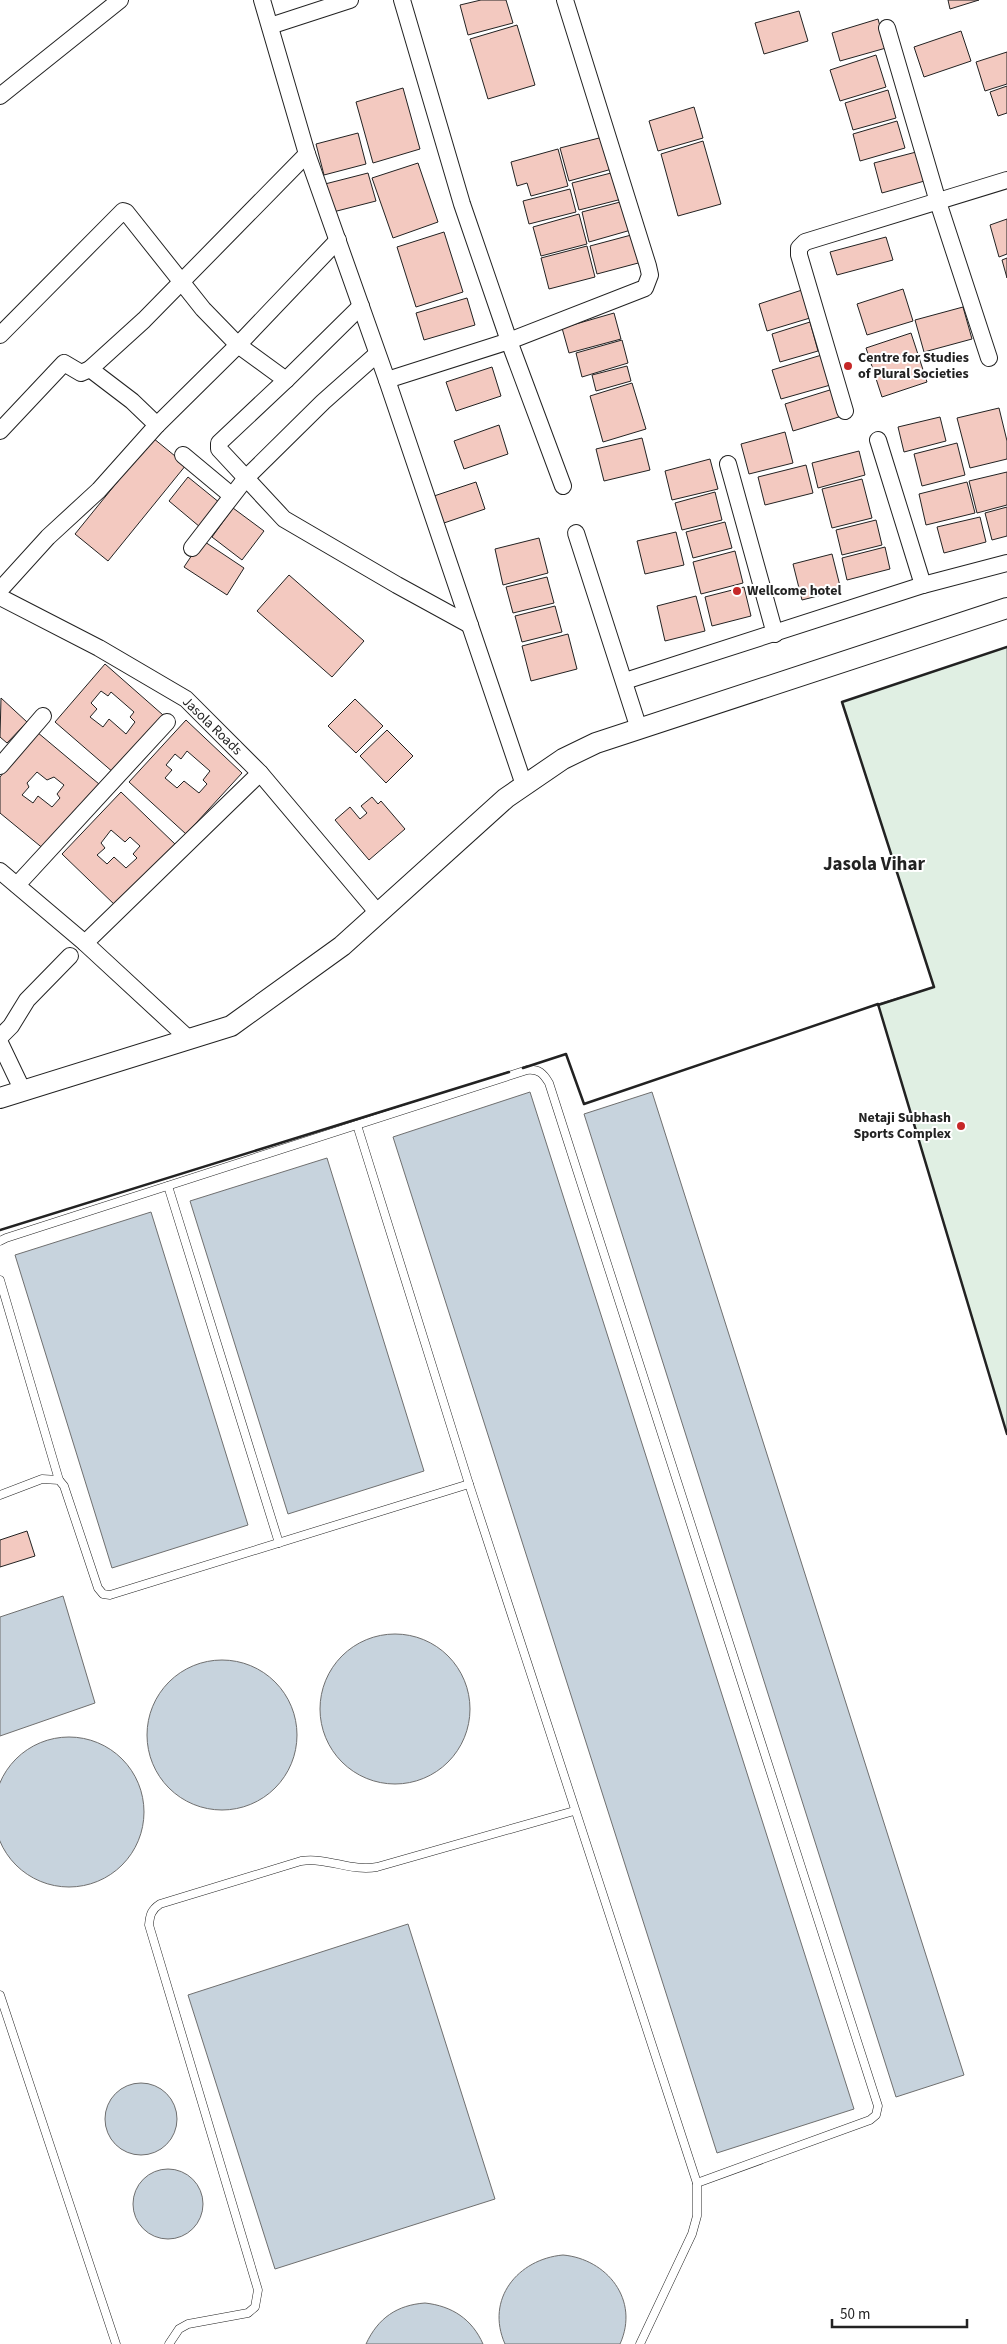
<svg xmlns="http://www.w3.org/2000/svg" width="1007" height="2344" font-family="'Source Sans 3',sans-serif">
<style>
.green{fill:#e0efe3;stroke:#6f6f6f}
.water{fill:#c7d3dd;stroke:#6f6f6f}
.building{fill:#f3c9c0;stroke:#222;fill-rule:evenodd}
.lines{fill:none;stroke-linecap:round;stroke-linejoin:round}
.service-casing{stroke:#222;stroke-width:9}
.minor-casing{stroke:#222;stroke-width:18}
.tertiary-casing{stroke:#222;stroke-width:22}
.service{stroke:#fff;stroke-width:8}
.minor{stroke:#fff;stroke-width:16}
.tertiary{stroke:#fff;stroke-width:20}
.wall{stroke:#222;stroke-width:2.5}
.poi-dot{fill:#c62828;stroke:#fff;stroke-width:2}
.labels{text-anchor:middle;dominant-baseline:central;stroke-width:4;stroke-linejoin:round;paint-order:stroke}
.poi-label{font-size:14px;font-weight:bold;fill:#222;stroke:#fff;text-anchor:start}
.street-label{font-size:14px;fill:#222;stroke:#fff}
.district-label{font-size:19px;font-weight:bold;fill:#222;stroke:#fff}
</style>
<rect width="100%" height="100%" fill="#fff"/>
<path class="green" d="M1007 647V1434L878 1004 934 987 842 702Z"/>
<g class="water">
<path d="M530 1092 854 2109 717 2153 393 1137Z"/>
<path d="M652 1092 964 2075 896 2097 584 1114Z"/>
<path d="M327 1158 424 1471 288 1514 190 1201Z"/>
<path d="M151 1212 248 1525 112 1568 15 1255Z"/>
<path d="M63 1596 95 1703 0 1736V1617Z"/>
<circle cx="395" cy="1709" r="75"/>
<circle cx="222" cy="1735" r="75"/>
<circle cx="69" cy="1812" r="75"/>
<path d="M408 1924 495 2199 275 2269 188 1995Z"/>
<circle cx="141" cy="2119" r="36"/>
<circle cx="168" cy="2204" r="35"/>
<path d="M563 2255C607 2259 640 2300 620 2344H505C485 2299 518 2259 563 2255Z"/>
<path d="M425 2303C452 2306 472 2319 483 2344H366C378 2318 397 2305 425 2303Z"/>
</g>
<g class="building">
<path d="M481 0H506L513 23 468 35 460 5Z"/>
<path d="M948 0H979L950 9Z"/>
<path d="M799 11 808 41 764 54 755 23Z"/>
<path d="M878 19 886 48 840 61 832 33Z"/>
<path d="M517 25 535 85 488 99 470 39Z"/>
<path d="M961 31 971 61 924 77 914 47Z"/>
<path d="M1007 52V84L985 91 976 62Z"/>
<path d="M876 55 886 87 840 101 830 70Z"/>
<path d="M1007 86V113L998 116 990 92Z"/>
<path d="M403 88 420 149 373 163 356 102Z"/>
<path d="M888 90 896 118 853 130 845 103Z"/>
<path d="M694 107 703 138 658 151 649 121Z"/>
<path d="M897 121 905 148 860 161 853 134Z"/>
<path d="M358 133 366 164 324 175 316 144Z"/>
<path d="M603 137 612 169 569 181 560 148Z"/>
<path d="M703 141 721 204 678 216 661 154Z"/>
<path d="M558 149 568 186 531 196 527 183 517 186 511 162Z"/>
<path d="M920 151 928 180 882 193 874 163Z"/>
<path d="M418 163 438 222 393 238 372 178Z"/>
<path d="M615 172 622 199 579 210 572 183Z"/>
<path d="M368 173 376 201 333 212 325 184Z"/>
<path d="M570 189 576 212 529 224 523 201Z"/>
<path d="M624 201 631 230 589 242 582 212Z"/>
<path d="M579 214 587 244 541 256 533 227Z"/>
<path d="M1007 219V254L999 257 990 225Z"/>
<path d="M444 232 463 292 416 307 397 247Z"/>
<path d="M635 234 642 262 597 274 590 246Z"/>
<path d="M886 237 893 260 837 275 830 252Z"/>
<path d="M587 246 595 277 549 289 541 258Z"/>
<path d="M1007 258V278L1002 260Z"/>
<path d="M903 289 913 321 867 335 857 304Z"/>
<path d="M802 290 810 318 767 331 759 304Z"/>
<path d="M467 298 475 325 424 340 416 313Z"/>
<path d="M963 307 972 339 924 352 915 320Z"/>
<path d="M614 313 621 339 569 353 562 328Z"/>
<path d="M810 322 818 351 780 362 772 334Z"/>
<path d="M911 333 927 382 882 397 866 348Z"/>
<path d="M622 340 628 363 582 377 576 353Z"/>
<path d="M825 354 834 384 781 399 772 370Z"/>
<path d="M627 366 631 381 596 391 592 375Z"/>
<path d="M492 367 501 396 456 411 446 382Z"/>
<path d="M632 383 646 429 603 442 590 396Z"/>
<path d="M833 389 842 416 793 431 785 404Z"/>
<path d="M999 408 1007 441V459L970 468 957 418Z"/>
<path d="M940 417 946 441 904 452 898 427Z"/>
<path d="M499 425 508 454 464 469 454 441Z"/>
<path d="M785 432 793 463 749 474 741 444Z"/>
<path d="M153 438 186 465 108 561 75 534Z"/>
<path d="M642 438 650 470 604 481 596 449Z"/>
<path d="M957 443 965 475 922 486 914 454Z"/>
<path d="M859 451 865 475 818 488 812 463Z"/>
<path d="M710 459 718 489 672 500 665 471Z"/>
<path d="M806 465 813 493 765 505 758 477Z"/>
<path d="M1007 472V505L977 513 969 481Z"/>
<path d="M188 477 220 503 200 527 169 501Z"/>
<path d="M862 479 872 518 832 528 822 489Z"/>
<path d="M476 482 485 509 441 524 431 497Z"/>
<path d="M967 482 975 513 926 525 919 494Z"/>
<path d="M715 492 722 520 682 530 675 503Z"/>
<path d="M1007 507V536L992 540 985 513Z"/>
<path d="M233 508 264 531 242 560 212 537Z"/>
<path d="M980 517 986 542 944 553 937 527Z"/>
<path d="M876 520 882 545 842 555 836 530Z"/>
<path d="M725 522 732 548 693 558 686 532Z"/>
<path d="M676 532 684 565 645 574 637 541Z"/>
<path d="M539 538 548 573 503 585 495 549Z"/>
<path d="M202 540 244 568 227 595 184 567Z"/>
<path d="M885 547 890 569 847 580 842 558Z"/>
<path d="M735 551 743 583 701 594 693 562Z"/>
<path d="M832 554 841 590 802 600 793 564Z"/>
<path d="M289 575 364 641 332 677 257 611Z"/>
<path d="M547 577 554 603 513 613 506 587Z"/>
<path d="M744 587 751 616 712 626 705 597Z"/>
<path d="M696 596 705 631 665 641 657 606Z"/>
<path d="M555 606 562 632 522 642 515 616Z"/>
<path d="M568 634 577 669 531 681 522 646Z"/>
<path d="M105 664 163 715 114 773 55 722ZM101 691 108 696 111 692 134 712 130 717 135 722 126 734 109 719 103 727 90 717 97 709 91 703Z"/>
<path d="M1 698 27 722 7 743 0 737Z"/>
<path d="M355 699 383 726 356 753 328 726Z"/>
<path d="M186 720 242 773 186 834 129 782ZM187 751 210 771 203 780 207 784 199 793 184 781 177 788 165 778 172 770 166 765 175 754 181 759Z"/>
<path d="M387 730 413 756 386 783 360 756Z"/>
<path d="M37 732 99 784 45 850 0 813V777ZM37 772 47 780 54 777 64 785 57 794 60 798 52 807 38 796 33 803 22 795 29 787 27 783Z"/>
<path d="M121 792 176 845 117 907 62 854ZM111 830 125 842 130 837 140 846 133 854 137 858 126 868 114 857 107 864 97 855 105 848 101 843Z"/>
<path d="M372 797 378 804 381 801 405 829 369 860 335 820 350 807 360 819 367 813 361 806Z"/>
<path d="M27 1531 35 1556 0 1567V1540Z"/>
</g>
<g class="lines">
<g class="service-casing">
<g id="service">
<path d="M357 1125 469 1484 697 2183V2216L692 2234 640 2344"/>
<path d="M168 1186 279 1543"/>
<path d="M0 1241 6 1238 527 1070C539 1069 543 1073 549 1083L878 2106 876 2115 870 2120 697 2183"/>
<path d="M0 1280 59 1480"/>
<path d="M0 1495 42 1479 59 1480 64 1486 98 1588 103 1594 110 1595 469 1484"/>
<path d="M0 1995 116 2344"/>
<path d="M169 2344 179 2329 188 2324 248 2313 255 2307 258 2290 149 1925C150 1915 151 1910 160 1904L301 1861C328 1857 351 1872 377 1867L574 1811"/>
</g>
</g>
<g class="minor-casing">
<g id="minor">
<path d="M262 0 307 154 387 380 524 785"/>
<path d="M402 0 462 204 509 341 563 486"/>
<path d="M270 26 350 0"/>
<path d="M887 28 938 202 989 358"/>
<path d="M0 96 120 0"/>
<path d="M0 335 123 211 126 212 203 309 238 345 338 240"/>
<path d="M90 369 132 401 157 425"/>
<path d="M286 380 361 306"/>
<path d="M387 380 509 341 645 288 650 275 648 266 565 0"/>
<path d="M845 411 799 255V248L805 242 1007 180"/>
<path d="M0 431 64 363 81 373 90 369 144 320 307 154"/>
<path d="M878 440 923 585"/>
<path d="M183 455 231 495"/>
<path d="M728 464 775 634"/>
<path d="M576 533 639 729"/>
<path d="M192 548 246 478 323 402 377 354"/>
<path d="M0 590 48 537 99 490 157 425 238 345 286 380 219 443V449L284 519 397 585 470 625"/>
<path d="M0 597 99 648 186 699 260 773 378 913"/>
<path d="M625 681 923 585 1007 563"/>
<path d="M0 766 43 716"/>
<path d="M0 871 85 943 190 1040"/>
<path d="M17 885 167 722"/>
<path d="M85 943 260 773"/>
<path d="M0 1037 11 1026 27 1000 70 956"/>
<path d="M0 1043 22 1089"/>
</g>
</g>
<g class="tertiary-casing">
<path id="tertiary" d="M0 1098 231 1026 342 946 506 798 563 759 596 743 1007 608"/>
</g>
<use href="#service" class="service"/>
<use href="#minor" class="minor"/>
<use href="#tertiary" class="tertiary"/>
<g class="wall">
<path d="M878 1005 934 987 842 702 1007 647"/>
<path d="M523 1068 566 1054 584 1104 878 1004 1007 1434"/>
<path d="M0 1230 509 1072"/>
</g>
</g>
<g class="poi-dot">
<circle cx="848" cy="366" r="5"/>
<circle cx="737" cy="591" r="5"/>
<circle cx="961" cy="1126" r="5"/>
</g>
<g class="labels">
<g class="poi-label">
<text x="858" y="358">Centre for Studies<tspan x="858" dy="16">of Plural Societies</tspan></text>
<text x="747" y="591">Wellcome hotel</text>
<text x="951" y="1118" text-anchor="end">Netaji Subhash<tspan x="951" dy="16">Sports Complex</tspan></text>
</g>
<g class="street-label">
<text transform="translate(212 726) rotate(44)">Jasola Roads</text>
</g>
<g class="district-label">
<text x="874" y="864">Jasola Vihar</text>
</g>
</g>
<path d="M832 2319v8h135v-8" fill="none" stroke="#222222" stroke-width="2.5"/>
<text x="840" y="2319" font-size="15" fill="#222222" stroke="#ffffff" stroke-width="4" paint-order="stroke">50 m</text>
</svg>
